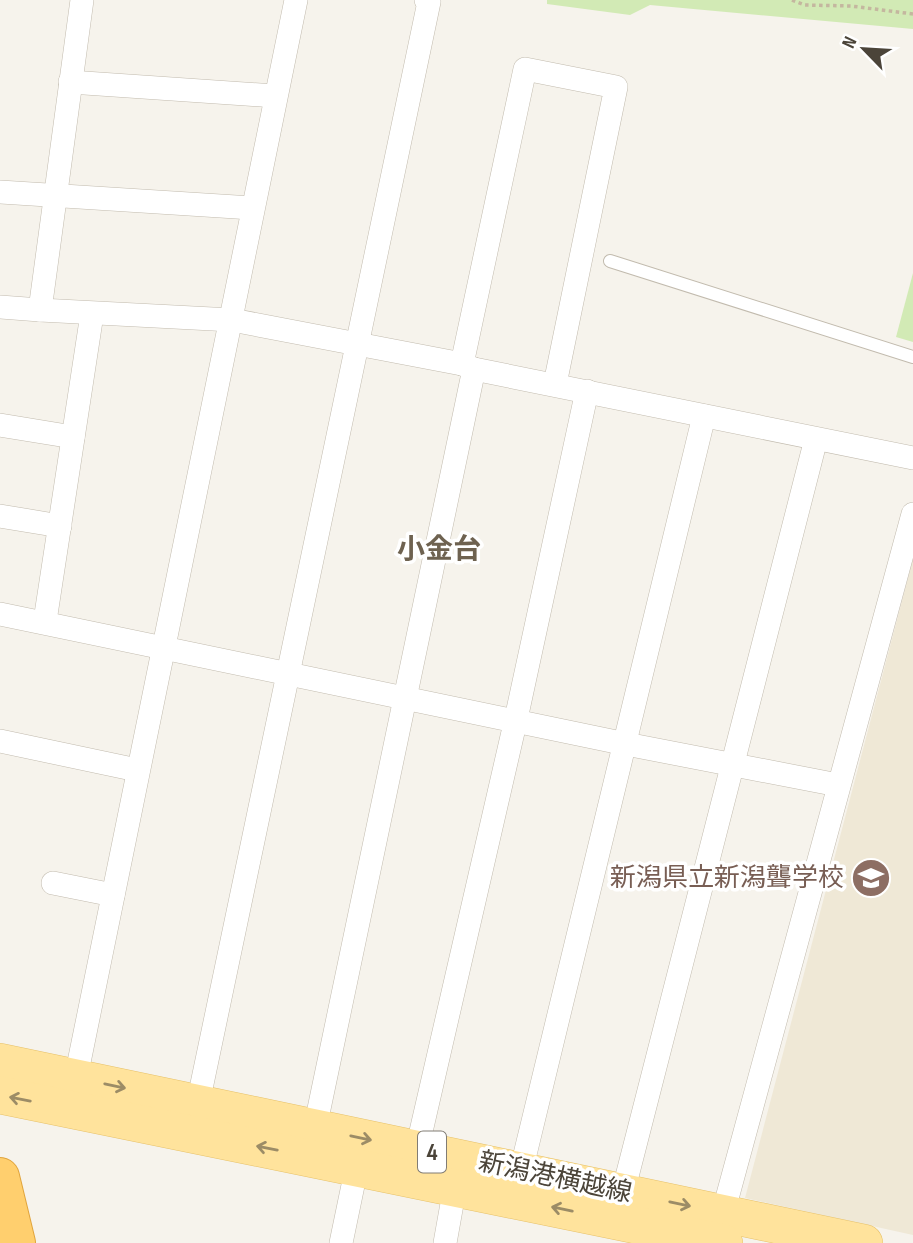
<svg xmlns="http://www.w3.org/2000/svg" width="913" height="1243" font-family="'Sofia Sans Condensed','Noto Sans JP',sans-serif">
<style>
.education{fill:#efe8d6}
.green{fill:#d2eab5}
.lines{fill:none;stroke-linecap:round;stroke-linejoin:round}
.lane-casing{stroke:#c2bbae;stroke-width:14}
.street-casing{stroke:#c2bbae;stroke-width:24}
.primary-casing{stroke:#e6c16a;stroke-width:38}
.highway-casing{stroke:#e0a43c;stroke-width:40}
.path{stroke:#c4b79f;stroke-width:3.5;stroke-dasharray:3.5 3.5;stroke-linecap:butt}
.lane{stroke:#fff;stroke-width:12}
.street{stroke:#fff;stroke-width:23}
.primary{stroke:#ffe39c;stroke-width:37}
.highway{stroke:#ffcf6e;stroke-width:38}
.oneway{stroke:#9c8c66}
.labels{text-anchor:middle;dominant-baseline:central;stroke-width:7;stroke-linejoin:round;paint-order:stroke}
.shield{fill:#fff;stroke:#817c74;stroke-width:2}
.shield-label{font-size:24px;font-weight:bold;fill:#4b4439}
.education-label{font-size:26px;fill:#785e54;stroke:#fff;text-anchor:end}
.street-label{font-size:26px;fill:#4b4439;stroke:#fff}
.neighbourhood-label{font-size:28px;font-weight:bold;fill:#6e6250;stroke:#fff}
</style>
<rect width="100%" height="100%" fill="#f6f3ec"/>
<path class="education" d="M913 559V1235L745 1198Z"/>
<g class="green">
<path d="M547 0H913V29L650 5 630 15 547 4Z"/>
<path d="M913 273V342L896 337Z"/>
</g>
<g class="lines">
<g class="lane-casing">
<path id="lane" d="M610 261 913 357"/>
</g>
<g class="street-casing">
<g id="street">
<path d="M70 82 275 96"/>
<path d="M0 192 252 208"/>
<path d="M0 307 40 310 82 0"/>
<path d="M40 310 232 320 462 364 474 369 913 458"/>
<path d="M462 364 525 69 616 87 555 384"/>
<path d="M0 425 73 437"/>
<path d="M0 516 60 526"/>
<path d="M0 614 626 744 838 785"/>
<path d="M45 621 92 314"/>
<path d="M0 741 137 770"/>
<path d="M53 883 113 895"/>
<path d="M76 1077 296 0"/>
<path d="M198 1103 429 2 426 0"/>
<path d="M315 1128 474 369"/>
<path d="M417 1149 516 719 587 391"/>
<path d="M521 1171 704 416"/>
<path d="M623 1192 816 439"/>
<path d="M723 1213 913 514"/>
<path d="M341 1243 357 1166"/>
<path d="M445 1243 455 1187"/>
</g>
</g>
<g class="primary-casing">
<g id="primary">
<path d="M0 1062 864 1243"/>
<path d="M0 1095 724 1243"/>
</g>
</g>
<g class="highway-casing">
<path id="highway" d="M0 1177 16 1243"/>
</g>
<path class="path" d="M792 0 805 5 851 6 913 14"/>
<use href="#lane" class="lane"/>
<use href="#street" class="street"/>
<use href="#primary" class="primary"/>
<use href="#highway" class="highway"/>
</g>
<defs><path id="oneway-shaft" d="M-6 0H5M1.5-3L5.5 0L1.5 3" fill="none" stroke-width="1.6" stroke-linecap="round" stroke-linejoin="round" transform="scale(1.75)"/></defs>
<g class="oneway">
<use href="#oneway-shaft" transform="translate(115 1086) rotate(12)"/>
<use href="#oneway-shaft" transform="translate(20 1099) rotate(-169)"/>
<use href="#oneway-shaft" transform="translate(361 1138) rotate(12)"/>
<use href="#oneway-shaft" transform="translate(267 1148) rotate(-169)"/>
<use href="#oneway-shaft" transform="translate(680 1204) rotate(12)"/>
<use href="#oneway-shaft" transform="translate(562 1209) rotate(-168)"/>
</g>
<defs>
<g id="school-disc" transform="scale(2.0125)"><circle r="9.5" fill="#8d6e63" stroke="#fff"/><path d="M0-5L7-2L0 1L-7-2ZM-4 1L0 2.5L4 1V4Q0 6-4 4Z" fill="#fff"/></g>
</defs>
<g fill-rule="evenodd">
<use href="#school-disc" x="871" y="878"/>
</g>
<g class="labels">
<rect class="shield" x="418" y="1131.5" width="28" height="41" rx="5"/>
<g class="shield-label">
<text x="432" y="1152">4</text>
</g>
<g class="education-label">
<text x="844" y="878">新潟県立新潟聾学校</text>
</g>
<g class="street-label">
<text transform="translate(555 1178) rotate(12)">新潟港横越線</text>
</g>
<g class="neighbourhood-label">
<text x="439" y="549">小金台</text>
</g>
</g>
<g transform="translate(864 49) rotate(295)" stroke="#ffffff" stroke-width="5" paint-order="stroke">
<path d="M0-5L12 26L0 18L-12 26Z" fill="#4b4439"/>
<text y="-10" font-size="19" font-weight="bold" text-anchor="middle" fill="#4b4439">N</text>
</g>
</svg>
